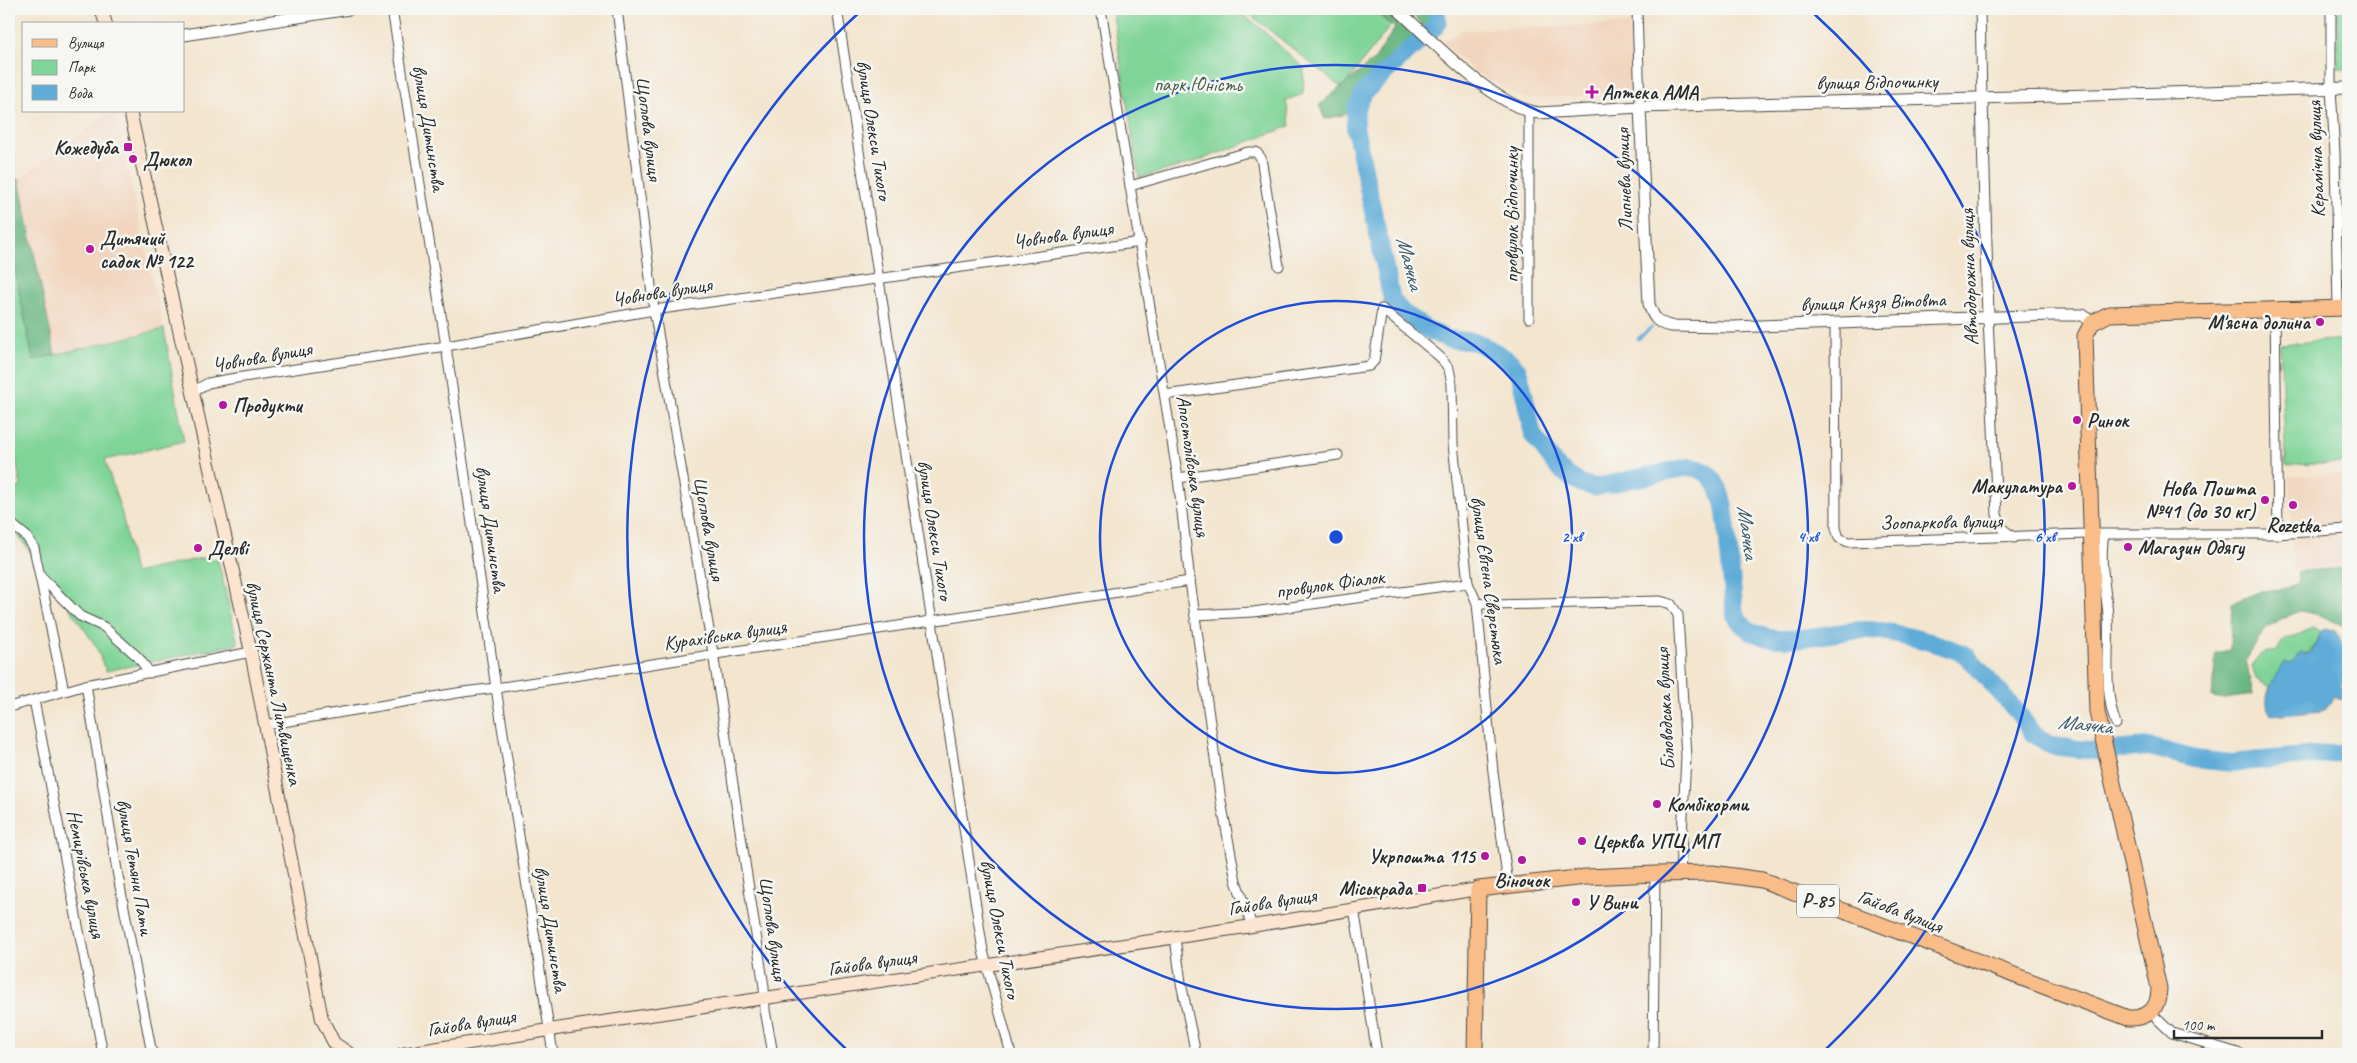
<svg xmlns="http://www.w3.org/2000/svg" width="2357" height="1063" font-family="Caveat,sans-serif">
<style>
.built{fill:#f2d5be}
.green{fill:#7fd497;stroke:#558061}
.forest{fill:#67b680;stroke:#497056}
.water{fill:#5facd8;stroke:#456c82}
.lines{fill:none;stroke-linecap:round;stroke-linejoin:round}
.stream{stroke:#5facd8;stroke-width:3}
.river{stroke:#5facd8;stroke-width:18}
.minor-casing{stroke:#494743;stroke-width:11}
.tertiary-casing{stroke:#494743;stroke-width:13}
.secondary-casing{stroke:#494743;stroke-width:14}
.primary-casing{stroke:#494743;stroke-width:17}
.minor{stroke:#fff;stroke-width:9}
.tertiary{stroke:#fff;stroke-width:11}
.secondary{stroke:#fce5d0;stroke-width:12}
.primary{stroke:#f8bd89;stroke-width:15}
.ring{fill:none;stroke:#1d4ed8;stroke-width:2.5}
.poi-dot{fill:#b5179e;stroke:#f6f6f2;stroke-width:2}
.labels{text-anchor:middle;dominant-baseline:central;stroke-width:5;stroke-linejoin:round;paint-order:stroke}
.shield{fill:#f6f6f2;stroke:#686867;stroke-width:1}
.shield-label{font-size:19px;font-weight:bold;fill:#2b2b2b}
.street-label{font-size:20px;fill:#2b2b2b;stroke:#f6f6f2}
.park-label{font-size:20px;fill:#445e4b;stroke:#f6f6f2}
.poi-label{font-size:20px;font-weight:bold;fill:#2b2b2b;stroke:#f6f6f2;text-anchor:start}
.water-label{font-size:21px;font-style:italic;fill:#3d5868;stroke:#f6f6f2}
.centre{fill:#1d4ed8;stroke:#f6f6f2;stroke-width:2.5}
.ring-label{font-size:15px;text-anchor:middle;font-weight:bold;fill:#1d4ed8;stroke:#f6f6f2;stroke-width:5;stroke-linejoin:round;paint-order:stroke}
</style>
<rect width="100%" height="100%" fill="#f6f6f2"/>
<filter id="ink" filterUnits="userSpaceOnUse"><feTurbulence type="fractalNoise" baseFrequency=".02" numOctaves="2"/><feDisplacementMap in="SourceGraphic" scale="10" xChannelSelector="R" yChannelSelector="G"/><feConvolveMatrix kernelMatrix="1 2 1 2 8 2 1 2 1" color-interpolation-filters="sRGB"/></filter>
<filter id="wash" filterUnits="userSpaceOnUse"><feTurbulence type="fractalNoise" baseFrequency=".0096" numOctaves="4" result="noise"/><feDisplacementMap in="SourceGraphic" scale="20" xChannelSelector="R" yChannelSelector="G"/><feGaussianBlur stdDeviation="1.12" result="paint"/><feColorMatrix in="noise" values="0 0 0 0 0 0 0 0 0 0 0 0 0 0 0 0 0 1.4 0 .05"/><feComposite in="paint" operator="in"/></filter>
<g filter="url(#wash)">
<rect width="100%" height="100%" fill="#f3e5ce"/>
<g class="built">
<path d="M1630 24 1633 93 1524 99 1474 71 1442 42 1463 30Z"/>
<path d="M111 111H114L164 329 55 355 19 179Z"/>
<path d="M2348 474V565L2293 570 2289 476Z"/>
</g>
<g class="green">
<path d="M1112 9H1202L1203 11 1207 9H1235L1257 25 1304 68 1303 94 1286 100 1290 126 1192 163 1139 178Z"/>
<path d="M1243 9H1370L1391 25 1342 88Z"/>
<path d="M2337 9H2348V70L2338 68Z"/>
<path d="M13 260 33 360 164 329 184 441 105 460 122 514 134 573 202 558 218 560 238 644 106 671 96 646 9 522V494L21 486 9 426V262Z"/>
<path d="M2348 339V463L2286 465 2280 344Z"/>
<path d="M2312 628 2320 632C2318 651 2305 652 2292 663 2283 669 2276 679 2270 687L2256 679 2252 667C2257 654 2263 651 2276 652L2285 638 2298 635Z"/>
</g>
<g class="forest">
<path d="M1373 9H1387L1416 35 1352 104 1347 114 1325 119 1319 105 1375 59 1395 28Z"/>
<path d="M1407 9H1427L1431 19 1424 26Z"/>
<path d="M9 179H19L55 355 33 360 13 261 9 262Z"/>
<path d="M2348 568V637L2344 626 2320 615 2301 611 2280 619 2266 628 2246 660 2253 695 2225 699 2212 697 2216 653 2230 650 2232 603 2261 591 2284 589 2297 583 2299 571Z"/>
</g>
<path class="water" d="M2325 628 2335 631C2345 646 2351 659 2343 676L2347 680 2341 687 2348 693V702L2334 696 2326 709 2322 711 2282 715 2270 713C2260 698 2276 674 2285 662L2291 663 2300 653 2308 654C2316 647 2319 642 2320 632Z"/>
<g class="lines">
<path class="stream" d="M1638 339 1652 327"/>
<path class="river" d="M1436 9 1438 22 1436 26 1365 91 1356 108 1355 127 1392 300 1403 313 1426 329 1448 339 1476 342 1499 354 1512 363 1518 370 1521 380 1533 435 1558 468 1570 477 1582 484 1596 487 1689 467C1728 469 1726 525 1729 553 1731 574 1733 595 1735 615 1761 659 1828 629 1868 630 1888 630 1952 646 1967 656L2019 714 2032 733 2052 746 2096 751 2150 747 2195 759 2231 763 2348 752"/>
</g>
</g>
<g filter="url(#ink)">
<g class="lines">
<g class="minor-casing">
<g id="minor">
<path d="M392 9 446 346 496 688 553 1054"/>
<path d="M617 9 654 310 713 653 764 987 765 1010 773 1054"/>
<path d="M837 9 983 951 1011 1054"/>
<path d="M1101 9 1178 478 1190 581 1221 801 1236 881 1252 926"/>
<path d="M1637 9 1640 107"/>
<path d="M1980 9 1982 99"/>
<path d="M2331 9V88L2335 154 2338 308"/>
<path d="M1529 112V318"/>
<path d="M1130 186 1248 152H1256L1261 158 1279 266"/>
<path d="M1382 309 1440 357 1449 369 1452 384 1453 444 1468 583 1477 603 1493 772 1508 884"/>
<path d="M2275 309 2278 534"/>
<path d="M1988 318 1997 515 2003 529 2014 538"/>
<path d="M1835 324 1836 528 1839 538 1848 542 2087 534H2278L2348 529"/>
<path d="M192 392 208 383 230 379 446 346 654 310 1141 242"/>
<path d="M1165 395 1369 366 1374 361 1382 309"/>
<path d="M1178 478 1338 455"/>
<path d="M9 522 26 536 34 548 64 691"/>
<path d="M2104 535C2099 562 2106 588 2108 616 2110 651 2103 691 2116 724"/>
<path d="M41 577 80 616 104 627 138 657 150 673"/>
<path d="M1477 603 1494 605 1660 601 1671 604 1678 615 1686 757 1680 874"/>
<path d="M1195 615 1253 612 1468 583"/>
<path d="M86 685 118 876 152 1054"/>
<path d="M34 700 103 1054"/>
<path d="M9 707 86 685 251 652"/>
<path d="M265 725 463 692 496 688 1190 581"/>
<path d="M1354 908 1377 1054"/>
<path d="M1175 938 1181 983 1196 1054"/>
<path d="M2151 1013 2172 1033 2241 1054"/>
<path d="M1653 1054 1655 874"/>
</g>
</g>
<g class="tertiary-casing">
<g id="tertiary">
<path d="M1397 9C1431 39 1495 108 1539 113L1640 107 2348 88"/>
<path d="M184 35 349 9"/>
<path d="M1982 99 1988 318"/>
<path d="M1640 107 1649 304C1653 317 1657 323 1670 326L1733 327 2051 315H2083L2092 323"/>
</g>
</g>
<g class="secondary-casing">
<g id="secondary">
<path d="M101 9 106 24"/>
<path d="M130 111 251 652 322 1019 334 1043 350 1054"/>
<path d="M402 1054 549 1030 1252 926 1478 889"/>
</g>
</g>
<g class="primary-casing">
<path id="primary" d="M1475 1054 1478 889 1586 877 1655 874 1712 873 1762 880 2128 1018C2149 1019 2159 1008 2159 988L2097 712 2085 336 2092 323 2109 314 2348 308"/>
</g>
<use href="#minor" class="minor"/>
<use href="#tertiary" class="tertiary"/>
<use href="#secondary" class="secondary"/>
<use href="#primary" class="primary"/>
</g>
</g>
<g class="ring">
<circle cx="1336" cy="537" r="236"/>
<circle cx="1336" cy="537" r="472"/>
<path d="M848 1051A709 709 0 0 1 862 10M1810 10A709 709 0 0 1 1824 1051"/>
</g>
<g class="poi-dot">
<path d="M1589.5 84.5h5v5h5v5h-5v5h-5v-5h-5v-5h5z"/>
<rect x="123" y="142" width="10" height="10" rx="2.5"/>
<circle cx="133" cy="159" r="5"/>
<circle cx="90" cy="249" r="5"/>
<circle cx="2320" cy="322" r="5"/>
<circle cx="223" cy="405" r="5"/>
<circle cx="2077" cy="420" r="5"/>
<circle cx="2072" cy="486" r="5"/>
<circle cx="2265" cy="500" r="5"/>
<circle cx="2293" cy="505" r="5"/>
<circle cx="2128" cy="547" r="5"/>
<circle cx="198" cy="548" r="5"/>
<circle cx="1657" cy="804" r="5"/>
<circle cx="1582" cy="841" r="5"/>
<circle cx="1485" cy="856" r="5"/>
<circle cx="1522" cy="860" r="5"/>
<rect x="1417" y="883" width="10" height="10" rx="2.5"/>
<circle cx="1576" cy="902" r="5"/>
</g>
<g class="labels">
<rect class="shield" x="1797" y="884.5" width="42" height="33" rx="4"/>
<g class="shield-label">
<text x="1818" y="901">Р-85</text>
</g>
<g class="street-label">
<text transform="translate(1877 82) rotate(-1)">вулиця Відпочинку</text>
<text transform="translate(429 128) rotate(81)">вулиця Дитинства</text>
<text transform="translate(649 129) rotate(83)">Щоглова вулиця</text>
<text transform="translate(874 130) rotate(81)">вулиця Олекси Тихого</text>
<text transform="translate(2316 159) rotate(-92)">Керамічна вулиця</text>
<text transform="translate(1624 180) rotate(-92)">Липнева вулиця</text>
<text transform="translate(1511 215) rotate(-90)">провулок Відпочинку</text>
<text transform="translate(1063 235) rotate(-8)">Човнова вулиця</text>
<text transform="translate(1969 277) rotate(-92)">Автодорожна вулиця</text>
<text transform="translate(662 292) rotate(-9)">Човнова вулиця</text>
<text transform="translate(1873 302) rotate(-2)">вулиця Князя Вітовта</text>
<text transform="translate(262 357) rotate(-10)">Човнова вулиця</text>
<text transform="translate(1193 466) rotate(82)">Апостолівська вулиця</text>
<text transform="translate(1941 522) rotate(-1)">Зоопаркова вулиця</text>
<text transform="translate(491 529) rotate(82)">вулиця Дитинства</text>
<text transform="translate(709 529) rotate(80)">Щоглова вулиця</text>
<text transform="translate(935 530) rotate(81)">вулиця Олекси Тихого</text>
<text transform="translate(1489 580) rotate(82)">вулиця Євгена Сверстюка</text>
<text transform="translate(1330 584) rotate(-8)">провулок Фіалок</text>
<text transform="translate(725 635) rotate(-8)">Курахівська вулиця</text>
<text transform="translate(274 683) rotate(78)">вулиця Сержанта Литвищенка</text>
<text transform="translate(1665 709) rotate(-93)">Біловодська вулиця</text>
<text transform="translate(135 867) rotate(80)">вулиця Тетяни Пати</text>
<text transform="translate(86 874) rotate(79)">Немирівська вулиця</text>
<text transform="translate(1272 902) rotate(-9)">Гайова вулиця</text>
<text transform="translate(1900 911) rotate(21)">Гайова вулиця</text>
<text transform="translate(551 929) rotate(81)">вулиця Дитинства</text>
<text transform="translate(773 929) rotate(82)">Щоглова вулиця</text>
<text transform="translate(1000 929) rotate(79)">вулиця Олекси Тихого</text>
<text transform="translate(872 963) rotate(-8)">Гайова вулиця</text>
<text transform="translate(471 1023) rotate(-9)">Гайова вулиця</text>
</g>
<g class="park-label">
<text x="1198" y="84">парк Юність</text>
</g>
<g class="poi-label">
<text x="1602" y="92">Аптека АМА</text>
<text x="118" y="147" text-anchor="end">Кожедуба</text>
<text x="143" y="159">Дюкол</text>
<text x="100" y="238">Дитячий<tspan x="100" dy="23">садок № 122</tspan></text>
<text x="2310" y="322" text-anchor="end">М'ясна долина</text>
<text x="233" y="405">Продукти</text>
<text x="2087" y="420">Ринок</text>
<text x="2062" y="486" text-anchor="end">Макулатура</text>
<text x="2255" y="488" text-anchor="end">Нова Пошта<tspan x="2255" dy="23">№41 (до 30 кг)</tspan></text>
<text x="2293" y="525" text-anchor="middle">Rozetka</text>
<text x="2138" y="547">Магазин Одягу</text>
<text x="208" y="548">Делві</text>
<text x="1667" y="804">Комбікорми</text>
<text x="1592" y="841">Церква УПЦ МП</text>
<text x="1475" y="856" text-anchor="end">Укрпошта 115</text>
<text x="1522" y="880" text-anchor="middle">Віночок</text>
<text x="1412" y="888" text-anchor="end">Міськрада</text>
<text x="1586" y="902">У Вини</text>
</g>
<g class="water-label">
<text transform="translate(1410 263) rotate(75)">Маячка</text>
<text transform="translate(1748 532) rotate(82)">Маячка</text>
<text transform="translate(2085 724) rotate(6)">Маячка</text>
</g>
</g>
<circle cx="1336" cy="537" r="8" class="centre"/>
<g class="ring-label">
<text x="1572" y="542">2 хв</text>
<text x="1808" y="542">4 хв</text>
<text x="2045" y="542">6 хв</text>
</g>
<rect width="2357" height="1063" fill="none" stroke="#f6f6f2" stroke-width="30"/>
<rect x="22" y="22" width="162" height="90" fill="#f6f6f2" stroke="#a5a5a2"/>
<rect x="32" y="39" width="25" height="8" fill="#f8bd89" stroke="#a5a5a2"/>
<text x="68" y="48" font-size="15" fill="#2b2b2b">Вулиця</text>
<rect x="32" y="60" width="25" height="15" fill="#7fd497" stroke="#a5a5a2"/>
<text x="68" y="72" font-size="15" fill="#2b2b2b">Парк</text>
<rect x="32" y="85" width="25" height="15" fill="#5facd8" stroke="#a5a5a2"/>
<text x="68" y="98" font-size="15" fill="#2b2b2b">Вода</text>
<path d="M2174 1030v8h148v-8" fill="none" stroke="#2b2b2b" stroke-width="2.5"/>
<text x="2182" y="1030" font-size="15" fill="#2b2b2b" stroke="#f6f6f2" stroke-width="4" paint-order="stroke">100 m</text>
</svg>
